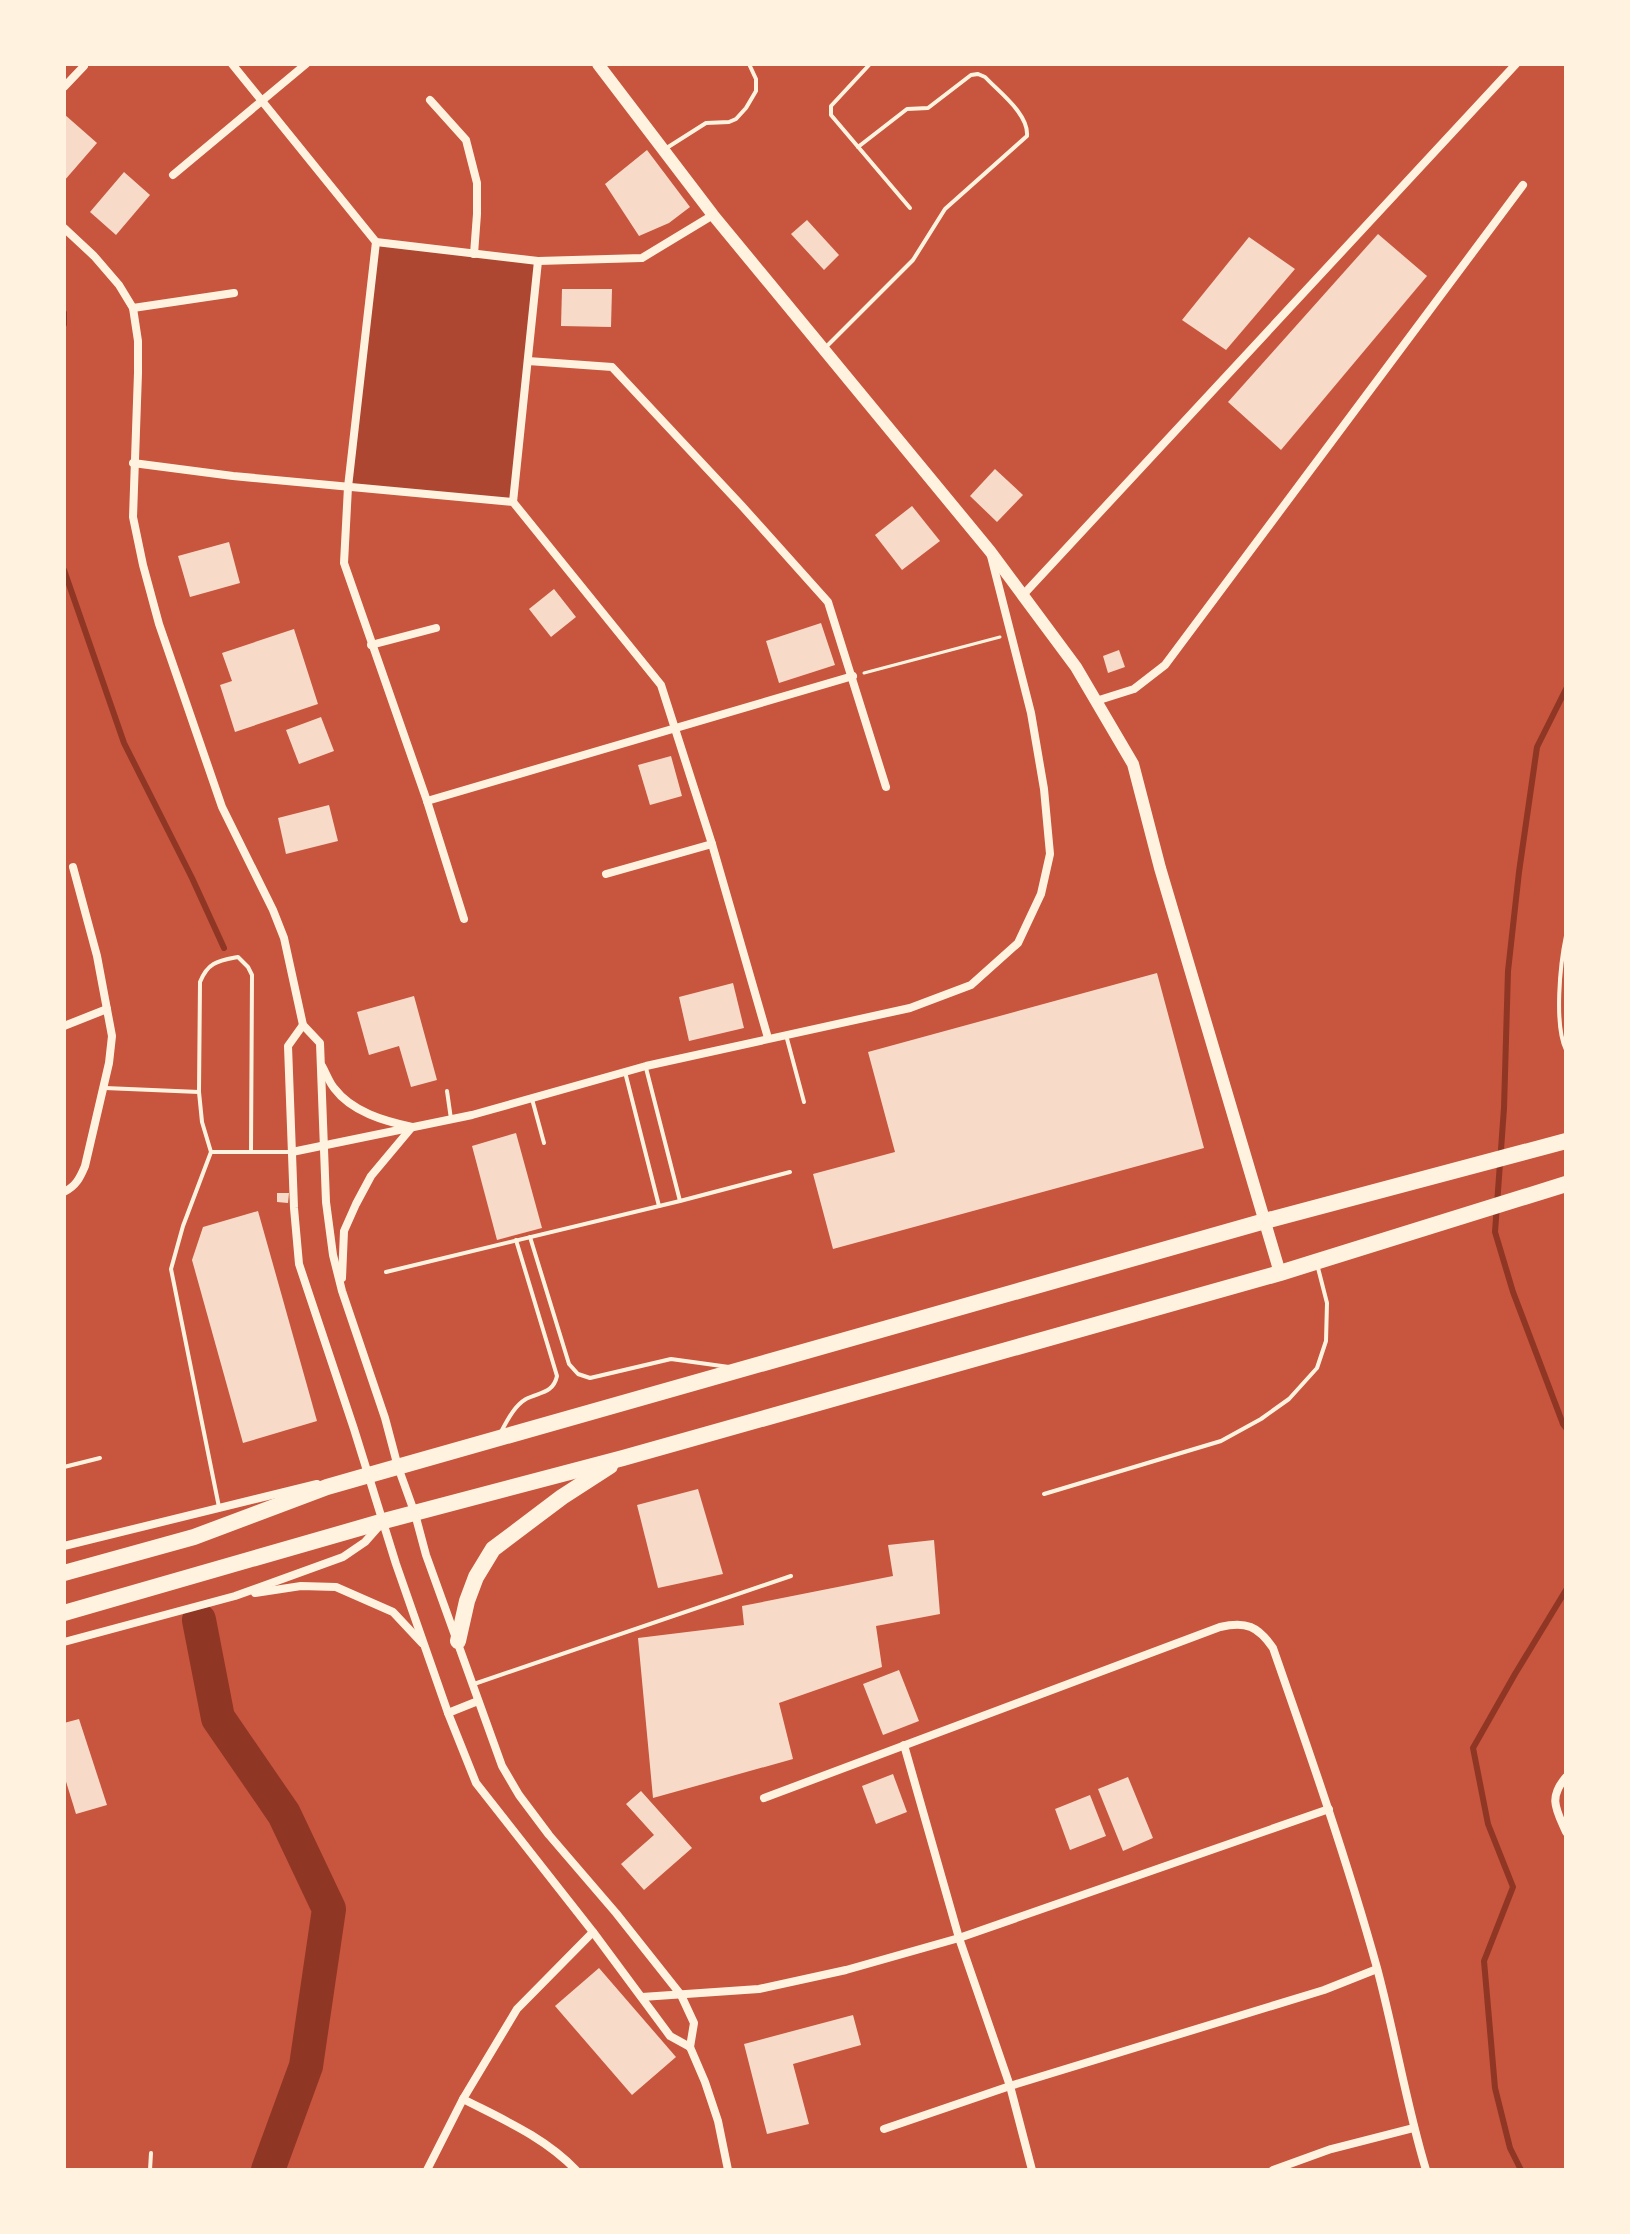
<svg xmlns="http://www.w3.org/2000/svg" width="1630" height="2234" font-family="Manrope,sans-serif">
<style>
.green{fill:#ae4732}
.lines{fill:none;stroke-linecap:round;stroke-linejoin:round}
.stream{stroke:#8f3625;stroke-width:6}
.river{stroke:#8f3625;stroke-width:34}
.building{fill:#f7dbc8}
.path{stroke:#fff3e0;stroke-width:3}
.service{stroke:#fff3e0;stroke-width:4}
.minor{stroke:#fff3e0;stroke-width:8}
.secondary{stroke:#fff3e0;stroke-width:12}
.motorway{stroke:#fff3e0;stroke-width:16}
</style>
<rect width="100%" height="100%" fill="#c8553d"/>
<path class="green" d="M376 242 538 261 513 502 348 487Z"/>
<g class="lines">
<g class="stream">
<path d="M64 313V324"/>
<path d="M64 570 124 743 192 878 224 948"/>
<path d="M1566 689 1537 747 1519 872 1508 971 1504 1108 1495 1232 1513 1292 1563 1424 1566 1428"/>
<path d="M1521 2170 1510 2148 1495 2088 1484 1961 1513 1887 1488 1824 1473 1748 1515 1674 1566 1590"/>
</g>
<path class="river" d="M199 1620 218 1718 284 1814 329 1909 306 2066 268 2170"/>
</g>
<g class="building">
<path d="M64 114 97 143 64 181Z"/>
<path d="M647 150 690 207 669 223 639 236 605 184Z"/>
<path d="M124 172 150 195 116 235 90 212Z"/>
<path d="M807 220 839 255 824 270 791 234Z"/>
<path d="M1378 234 1427 276 1281 450 1228 402Z"/>
<path d="M1249 237 1295 269 1226 350 1182 320Z"/>
<path d="M562 289H612L611 327 561 326Z"/>
<path d="M995 469 1023 495 997 522 970 496Z"/>
<path d="M912 506 940 541 902 570 875 535Z"/>
<path d="M229 542 240 583 190 597 178 556Z"/>
<path d="M554 589 576 617 551 637 529 609Z"/>
<path d="M821 623 835 665 779 683 766 641Z"/>
<path d="M294 629 318 704 235 732 220 685 232 681 222 653Z"/>
<path d="M1119 650 1125 667 1108 673 1103 656Z"/>
<path d="M321 717 334 751 299 764 286 730Z"/>
<path d="M671 756 682 796 650 805 638 765Z"/>
<path d="M329 805 338 841 286 854 278 818Z"/>
<path d="M1157 973 1204 1148 833 1249 813 1174 895 1152 868 1052Z"/>
<path d="M733 983 744 1028 689 1041 679 997Z"/>
<path d="M414 996 437 1080 411 1087 399 1046 369 1055 357 1012Z"/>
<path d="M516 1133 542 1228 497 1240 472 1146Z"/>
<path d="M277 1193H289L288 1203 277 1202Z"/>
<path d="M258 1211 317 1421 243 1443 192 1260 203 1227Z"/>
<path d="M698 1489 723 1574 658 1588 637 1505Z"/>
<path d="M934 1540 940 1614 876 1626 882 1667 779 1703 793 1759 653 1798 638 1638 744 1625 742 1606 893 1576 888 1545Z"/>
<path d="M899 1670 919 1721 883 1735 863 1684Z"/>
<path d="M79 1719 107 1805 76 1814 64 1775V1723Z"/>
<path d="M893 1774 907 1812 876 1824 862 1786Z"/>
<path d="M1128 1777 1153 1838 1123 1851 1098 1789Z"/>
<path d="M641 1791 692 1848 644 1890 621 1864 654 1835 626 1804Z"/>
<path d="M1090 1795 1106 1836 1070 1850 1055 1809Z"/>
<path d="M599 1968 676 2057 632 2095 555 2006Z"/>
<path d="M853 2015 861 2045 793 2064 809 2124 767 2134 744 2044Z"/>
</g>
<g class="lines">
<path class="path" d="M864 673 1000 637"/>
<g class="service">
<path d="M870 64 831 106V115L910 208"/>
<path d="M665 149 706 123 729 122 736 119 746 108 756 91V79L749 64"/>
<path d="M826 347 913 260 945 209 1027 136C1029 114 999 92 985 77L978 74 971 75 928 108 907 109 858 147"/>
<path d="M1566 936C1560 964 1554 1025 1566 1050"/>
<path d="M786 1035 804 1102"/>
<path d="M646 1068 680 1201"/>
<path d="M625 1072 659 1206"/>
<path d="M105 1088 199 1092"/>
<path d="M447 1091 451 1119"/>
<path d="M532 1099 544 1143"/>
<path d="M211 1152 202 1122 199 1092 200 982C208 962 218 961 238 957L248 967 252 975 251 1152"/>
<path d="M530 1237 569 1364 578 1374 590 1378 671 1359 729 1367"/>
<path d="M386 1272 680 1201 790 1172"/>
<path d="M501 1432C507 1421 514 1406 526 1399 539 1392 553 1394 557 1376L516 1240"/>
<path d="M64 1467 100 1458"/>
<path d="M1044 1494 1221 1441 1261 1419 1289 1399 1317 1368 1326 1341 1327 1303 1317 1264"/>
<path d="M219 1507 171 1269 183 1226 211 1152H290"/>
<path d="M474 1684 791 1576"/>
<path d="M150 2170 151 2153"/>
</g>
<g class="minor">
<path d="M232 64 376 242 538 261 642 258 713 215"/>
<path d="M64 87 84 66"/>
<path d="M430 100 466 140 477 183V214L474 254"/>
<path d="M173 175 306 64"/>
<path d="M64 228 94 256 119 285 133 308 138 341V373L133 517 143 565 159 624 222 807 273 910 284 938 303 1025 320 1043 326 1202 333 1255 342 1291 385 1418 398 1467 415 1514 426 1555 502 1766 519 1795 549 1835 616 1913 681 1995 694 2023 690 2047 705 2082 718 2121 728 2170"/>
<path d="M376 242 348 487 344 563 427 801 464 919"/>
<path d="M133 308 234 293"/>
<path d="M528 361 612 367 742 506 828 602 886 787"/>
<path d="M133 463 233 476 513 502 661 685 712 844 768 1038"/>
<path d="M513 502 538 261"/>
<path d="M1023 595 1516 64"/>
<path d="M371 645 436 628"/>
<path d="M1096 701 1134 689 1165 665 1523 185"/>
<path d="M427 801 853 676"/>
<path d="M606 874 712 844"/>
<path d="M303 1025 288 1046 294 1208 299 1264 354 1429 396 1564 448 1713 476 1783 593 1932 670 2036 690 2047"/>
<path d="M64 1026 107 1009"/>
<path d="M322 1066C326 1073 329 1082 334 1088 352 1112 384 1121 412 1127L371 1176 356 1204 344 1231 342 1278"/>
<path d="M292 1152 472 1115 646 1066 910 1008 971 985 1018 943 1041 894 1050 854 1044 789 1031 713 991 556"/>
<path d="M64 1192C76 1186 80 1178 85 1166L109 1063 112 1036 97 956 73 867"/>
<path d="M64 1546 317 1484"/>
<path d="M255 1593 301 1586 336 1587 393 1612 422 1643"/>
<path d="M64 1642 235 1596 343 1557 365 1542 380 1525"/>
<path d="M448 1713 478 1701"/>
<path d="M904 1745 959 1938 1010 2086 1032 2170"/>
<path d="M1566 1777C1548 1798 1556 1809 1566 1832"/>
<path d="M764 1798 1220 1627C1246 1621 1258 1626 1273 1648 1310 1754 1347 1860 1377 1968 1395 2035 1406 2104 1426 2170"/>
<path d="M642 1997 759 1989 846 1970 959 1938 1329 1809"/>
<path d="M463 2099C504 2120 544 2137 576 2170"/>
<path d="M884 2129 1010 2086 1324 1990 1377 1969"/>
<path d="M427 2170 463 2099 517 2009 593 1932"/>
<path d="M1273 2170 1331 2149 1413 2128"/>
</g>
<path class="secondary" d="M598 64 713 215 990 551 1076 667 1133 764 1160 868 1280 1273"/>
<g class="motorway">
<path d="M64 1573 194 1537 327 1487 369 1475 1265 1221 1566 1141"/>
<path d="M64 1613 384 1521 623 1458 1280 1273 1566 1184"/>
<path d="M458 1641 467 1601 476 1577 493 1549 562 1497 610 1466"/>
</g>
</g>
<rect width="1630" height="2234" fill="none" stroke="#fff3e0" stroke-width="132"/>
</svg>
